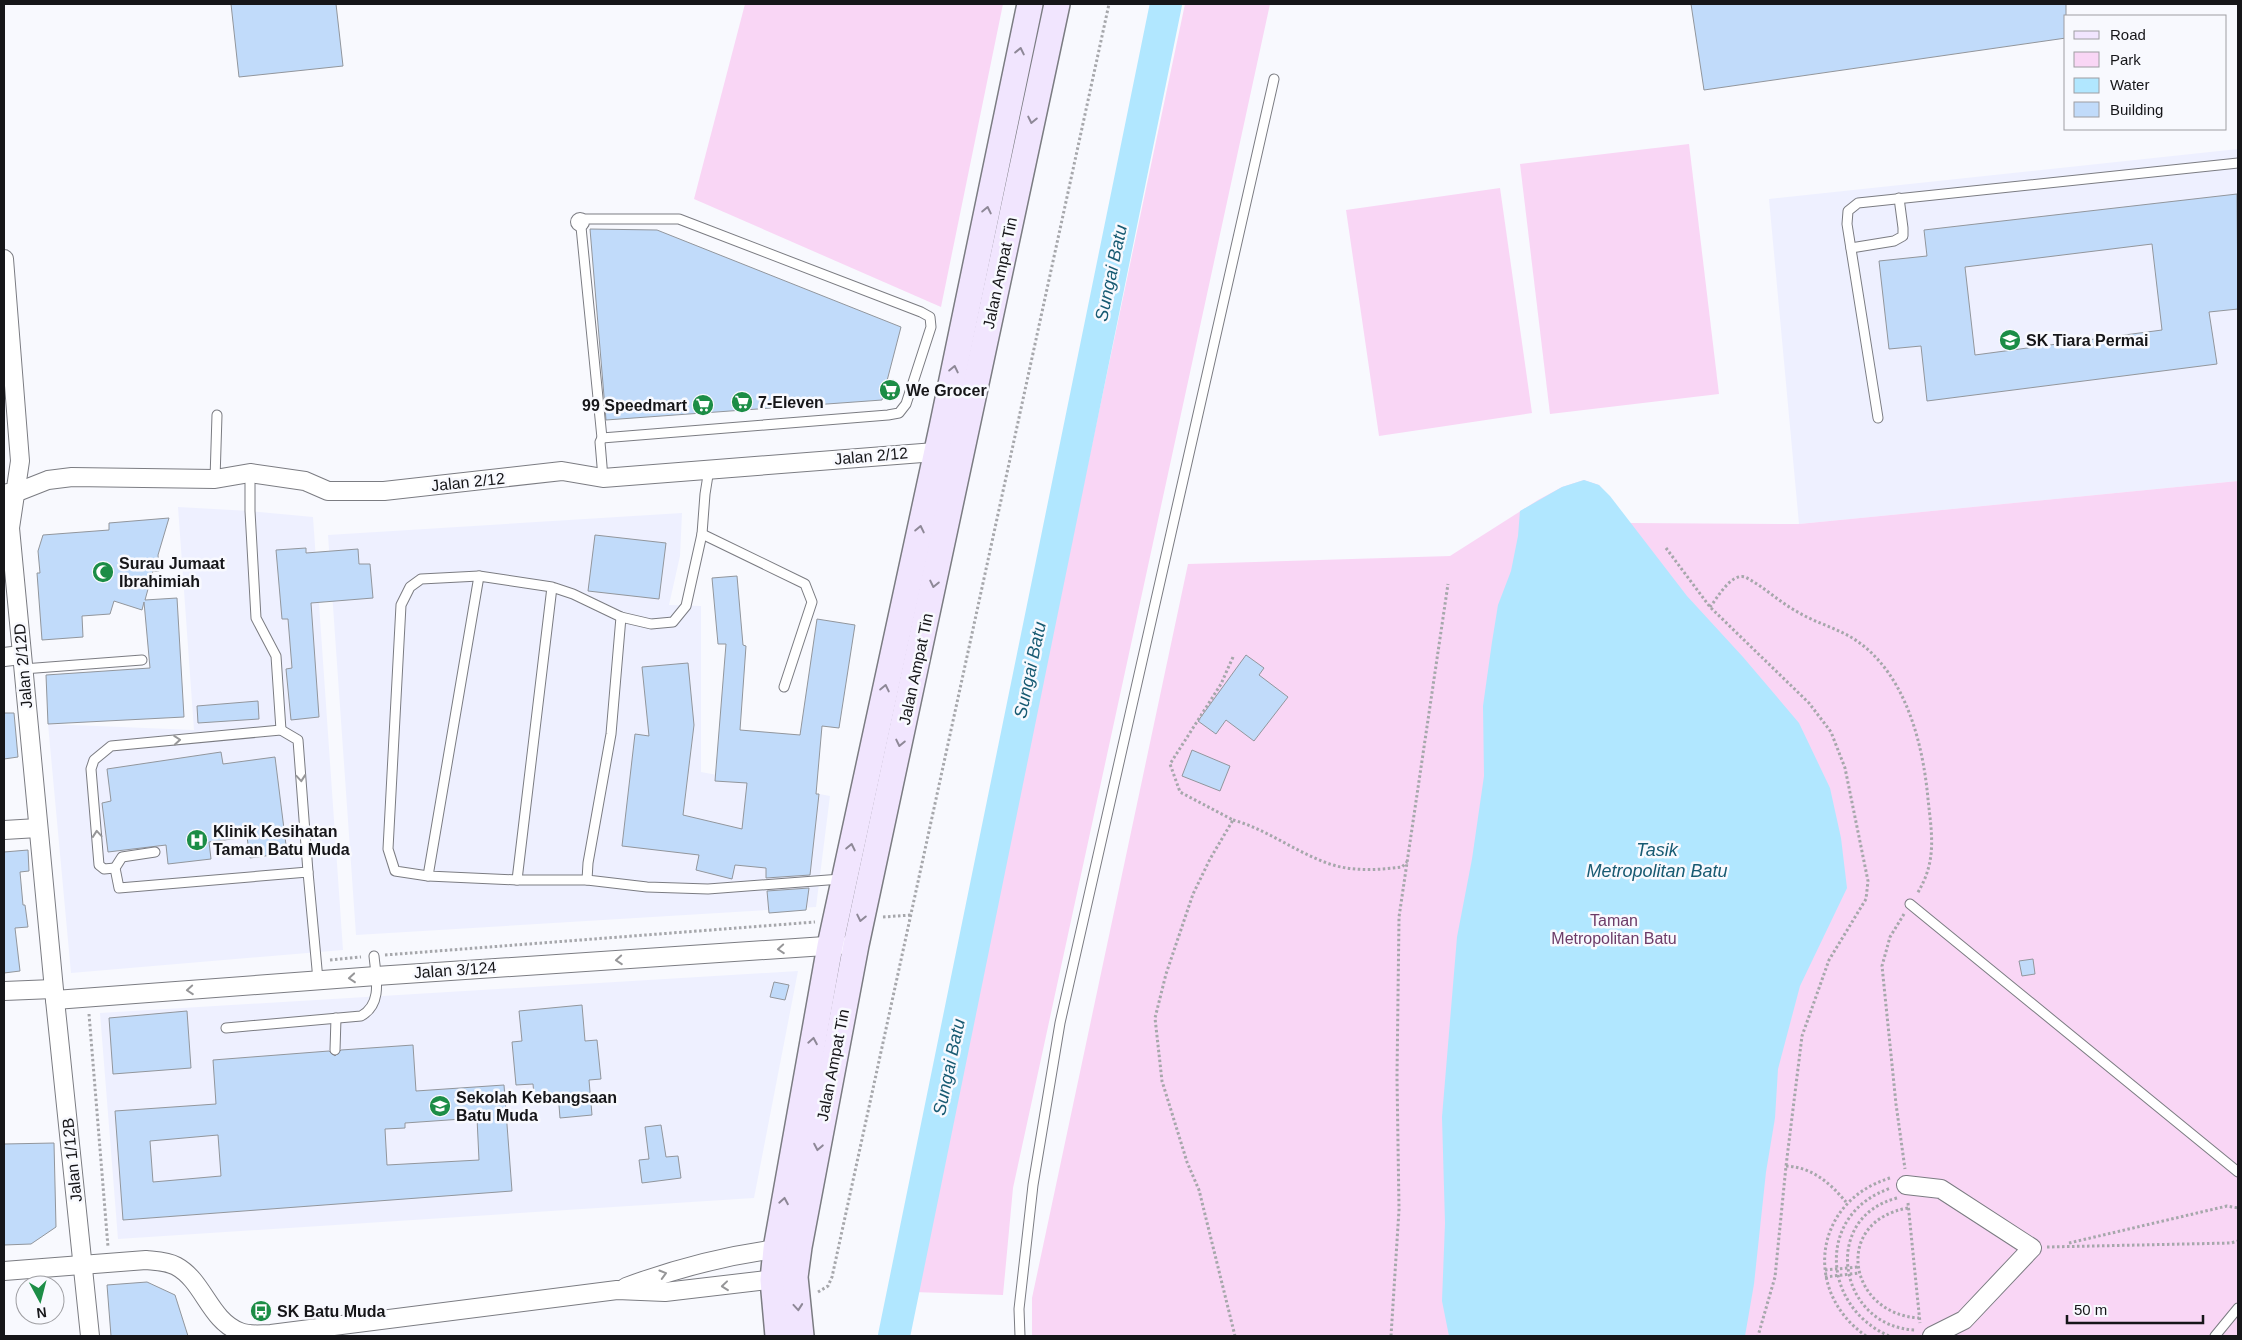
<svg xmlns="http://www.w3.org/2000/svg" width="2242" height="1340" font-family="Arial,sans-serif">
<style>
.built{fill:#eef0ff}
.green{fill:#f9d6f5}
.water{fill:#b1e7ff}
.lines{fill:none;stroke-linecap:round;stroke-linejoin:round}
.river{stroke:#b1e7ff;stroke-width:32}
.building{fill:#c1dbfa;stroke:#92969c;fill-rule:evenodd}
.lane-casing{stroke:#7b7c82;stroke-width:11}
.street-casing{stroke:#7b7c82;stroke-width:20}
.secondary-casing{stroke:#7b7c82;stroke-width:28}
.path{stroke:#a6a7ab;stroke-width:3;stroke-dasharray:2.5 2.5;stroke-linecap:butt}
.lane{stroke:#fff;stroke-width:9}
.street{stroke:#fff;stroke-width:18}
.secondary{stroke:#f1e5fe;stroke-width:25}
.oneway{stroke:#8e8897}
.oneway2{stroke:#969698}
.labels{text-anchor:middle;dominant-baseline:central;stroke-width:5;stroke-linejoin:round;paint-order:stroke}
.street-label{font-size:16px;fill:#161619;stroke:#f8f9fe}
.poi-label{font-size:16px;font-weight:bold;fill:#161619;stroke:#f8f9fe;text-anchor:start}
.park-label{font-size:16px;fill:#6c3b68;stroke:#f8f9fe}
.water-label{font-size:18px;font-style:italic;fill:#175a72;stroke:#f8f9fe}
</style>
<rect width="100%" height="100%" fill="#f8f9fe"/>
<g class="built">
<path d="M2238 149V481L1799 524 1769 199Z"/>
<path d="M178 507 250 511 313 517 343 950 71 973 48 724 194 730Z"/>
<path d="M682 513 680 556 669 605 701 606V772L830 796 816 907 356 935 328 535Z"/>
<path d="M798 971 754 1198 118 1239 100 1013Z"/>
</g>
<g class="green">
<path d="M745 4H1003L941 307 694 199Z"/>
<path d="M1185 4H1270L1013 1188 1003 1295 913 1292Z"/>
<path d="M1689 144 1719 394 1550 414 1520 164Z"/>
<path d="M1500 188 1532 413 1379 436 1346 210Z"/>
<path d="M1584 480 1599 485 1630 523 1799 524 2238 481V1336H1032V1298L1188 564 1450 556 1538 500 1562 487Z"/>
</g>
<path class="water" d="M1584 480 1599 485 1610 496 1687 596 1743 657 1799 723 1830 788 1841 838 1847 888 1800 986 1778 1069 1775 1118 1766 1172 1754 1284 1745 1336H1449L1442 1301 1445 1223 1442 1117 1457 937 1472 859 1484 776 1483 706 1492 642 1498 605 1511 571 1518 536 1520 511 1562 487Z"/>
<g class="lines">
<path class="river" d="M894 1336 1166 4"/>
</g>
<g class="building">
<path d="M231 4H336L343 66 239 77Z"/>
<path d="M1691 4H2066V38L1704 90Z"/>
<path d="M2237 194 2238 309 2209 312 2217 364 1927 401 1921 346 1889 349 1879 261 1927 256 1924 230ZM2152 244 2162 330 1975 355 1965 267Z"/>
<path d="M590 229 657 230 901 327 882 400 606 420Z"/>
<path d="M169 518 158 555 159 571H153L145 600 177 598 184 717 48 724 46 675 150 668 144 602 142 610 114 601 110 614 82 616 83 637 42 640 37 573H40L38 551 43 535 109 530V523Z"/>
<path d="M595 535 666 543 659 599 588 591Z"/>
<path d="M306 548V553L358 549 359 564H370L373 598 311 603 319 717 291 720 286 669 292 668 288 619H282L276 550Z"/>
<path d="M737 576 743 645 746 646 740 730 800 735 817 619 855 625 839 728 822 726 816 794H819L810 875 766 878V868L735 865 732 879 696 870 699 855 622 846 635 734 649 736 642 667 688 663 694 725 683 815 742 829 747 783 715 781 726 644H718L712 578Z"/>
<path d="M1246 655 1264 668 1259 675 1288 697 1254 741 1226 720 1216 734 1198 721Z"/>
<path d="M258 701 259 719 198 723 197 706Z"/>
<path d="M4 713H14L18 757 4 759Z"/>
<path d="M1192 750 1230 766 1220 791 1182 776Z"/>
<path d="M221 752 223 764 275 757 287 853 250 858 247 837 209 842 211 859 168 864 166 845 108 852 102 803 111 801 107 769Z"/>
<path d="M28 850 29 871 20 872 23 905H25L28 927 15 928 20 971 4 973V852Z"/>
<path d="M809 888 806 910 769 913 767 891Z"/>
<path d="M2033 959 2035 974 2022 976 2019 961Z"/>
<path d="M774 982 789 985 785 1000 770 997Z"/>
<path d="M582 1005 585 1041 597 1040 601 1079 589 1080 592 1115 560 1118 558 1093 534 1095 533 1084 516 1085 512 1042 522 1041 519 1011Z"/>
<path d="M187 1011 191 1068 113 1074 109 1018Z"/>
<path d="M413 1045 416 1091 504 1085 512 1191 123 1220 115 1111 216 1104 213 1060 329 1051 335 1056 341 1050ZM477 1118 479 1160 387 1165 385 1129 405 1128V1123ZM218 1135 221 1176 153 1182 150 1141Z"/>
<path d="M661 1125 666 1157 678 1156 681 1178 642 1183 639 1160 649 1159 645 1127Z"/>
<path d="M54 1143 56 1227 31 1244 4 1245V1144Z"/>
<path d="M147 1282 175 1295 188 1336H111L107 1285Z"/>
</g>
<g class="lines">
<g class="lane-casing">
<g id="lane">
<circle cx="580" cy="222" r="4.5"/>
<path d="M581 227 602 438 888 415 899 413 906 404 931 327 930 317 921 312 679 219H583"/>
<path d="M1851 248 1894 241 1903 236V228L1899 198"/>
<path d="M1878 418 1847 224 1848 211 1858 203 2238 163"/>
<path d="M602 438 600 442 603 478"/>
<path d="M250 473V511L256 618 276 656 281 730"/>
<path d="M215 479 217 415"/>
<path d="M702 534 805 584 812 602 784 687"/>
<path d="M552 587 517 880 428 876 479 576 552 587 573 594 621 617 651 624 673 622 686 606 702 534 705 494 709 469"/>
<path d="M621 617 611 734 588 863 587 880 647 887 708 889 841 879"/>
<path d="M23 669 142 660"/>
<path d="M155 852 122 857 115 868 119 888 308 872 318 980"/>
<path d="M115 868 104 869 99 865 91 769 94 760 111 746 281 730 298 740 308 872"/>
<path d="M428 876 395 871 388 849 401 605 410 587 421 579 479 576"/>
<path d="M517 880H587"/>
<path d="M1910 904 2238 1172"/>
<path d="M226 1028 361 1016C383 1004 376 977 374 956"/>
<path d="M335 1050 336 1018"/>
<path d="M1020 1336 1019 1309 1033 1185 1060 1023 1274 79"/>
<path d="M2215 1336 2238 1308"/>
</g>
</g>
<g class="street-casing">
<g id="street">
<path d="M4 259 20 461 10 528 55 1000 90 1336"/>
<path d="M7 493H15L48 480 72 477 215 479 250 473 305 481 328 491H384L562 471 603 478 948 451"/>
<path d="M4 657 21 655"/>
<path d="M4 830 38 828"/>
<path d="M4 991 53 989"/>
<path d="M55 1000 376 976 840 945"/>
<path d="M1906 1185 1941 1189 2032 1248 1964 1320 1932 1336"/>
<path d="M4 1271 146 1260C156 1261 167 1261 176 1266 204 1281 209 1320 240 1332 250 1336 261 1334 271 1334L617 1290 665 1292 784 1278"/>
<path d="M626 1287C677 1268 732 1254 785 1248"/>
</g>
</g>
<g class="secondary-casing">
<g id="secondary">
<path d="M778 1336 773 1280 776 1249 830 946 942 428 1030 4"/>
<path d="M801 1336 795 1277 799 1247 856 945 1057 4"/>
</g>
</g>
<g class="path">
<path d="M1666 548 1710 607 1809 703 1831 732 1845 768 1868 881 1866 899 1829 960 1802 1036 1786 1166 1775 1277 1758 1336"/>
<path d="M1710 607C1718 597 1731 573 1745 577 1763 586 1778 601 1796 611 1815 623 1838 628 1857 641 1906 675 1923 744 1928 799 1932 836 1937 861 1917 894"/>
<path d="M1233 657 1221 684 1170 764 1180 792 1233 820 1210 859 1193 894 1166 974 1155 1018 1162 1081 1187 1162 1199 1190 1235 1336"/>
<path d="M1233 820C1266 829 1294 851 1327 863 1351 872 1378 870 1402 867L1407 862"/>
<path d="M1904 914 1890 937 1882 966 1896 1104 1905 1169"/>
<path d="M883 917 911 915"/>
<path d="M385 955 815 922"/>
<path d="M330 960 361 957"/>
<path d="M89 1014 108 1247"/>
<path d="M1786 1166C1812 1167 1830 1183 1846 1202"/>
<path d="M1897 1198C1819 1218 1839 1328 1916 1330"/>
<path d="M1908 1203 1920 1323"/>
<path d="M1908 1208C1832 1221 1848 1314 1919 1318"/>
<path d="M2069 1243 2227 1206 2238 1208"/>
<path d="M2047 1247 2231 1243 2238 1241"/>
<path d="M1825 1270 1858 1267"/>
<path d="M1825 1277 1859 1273"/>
<path d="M818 1292 828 1286 832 1277 1109 4"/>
<path d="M1391 1336 1399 1210 1397 1077 1399 917 1448 584"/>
<path d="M1866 1336C1802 1291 1814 1201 1890 1178"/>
<path d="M1889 1336C1821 1306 1816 1213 1891 1188"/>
</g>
<use href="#lane" class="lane"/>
<use href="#street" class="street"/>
<use href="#secondary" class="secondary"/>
</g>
<defs><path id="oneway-chevron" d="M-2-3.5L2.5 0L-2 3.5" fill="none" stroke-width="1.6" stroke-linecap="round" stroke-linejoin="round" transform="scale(1.25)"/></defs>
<g class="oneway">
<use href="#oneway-chevron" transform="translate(1020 51) rotate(-78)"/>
<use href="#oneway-chevron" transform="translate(1032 120) rotate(102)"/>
<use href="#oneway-chevron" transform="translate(987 210) rotate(-78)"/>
<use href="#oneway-chevron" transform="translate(954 369) rotate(-78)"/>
<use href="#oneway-chevron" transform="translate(920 529) rotate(-78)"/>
<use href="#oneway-chevron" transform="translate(934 584) rotate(102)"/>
<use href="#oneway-chevron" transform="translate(885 688) rotate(-78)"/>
<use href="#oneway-chevron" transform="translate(900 743) rotate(102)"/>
<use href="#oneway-chevron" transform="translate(851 847) rotate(-78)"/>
<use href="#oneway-chevron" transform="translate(861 918) rotate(102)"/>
<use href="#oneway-chevron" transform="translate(813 1041) rotate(-80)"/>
<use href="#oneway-chevron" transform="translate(818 1147) rotate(101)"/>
<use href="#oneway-chevron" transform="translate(784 1201) rotate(-80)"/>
<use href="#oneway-chevron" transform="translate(798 1307) rotate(85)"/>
</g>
<g class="oneway2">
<use href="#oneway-chevron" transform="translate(177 740) rotate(-5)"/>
<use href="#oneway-chevron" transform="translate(301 778) rotate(85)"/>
<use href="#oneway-chevron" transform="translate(97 834) rotate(-95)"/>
<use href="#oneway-chevron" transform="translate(781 949) rotate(176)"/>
<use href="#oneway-chevron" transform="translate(619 960) rotate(176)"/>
<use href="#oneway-chevron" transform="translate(352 978) rotate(175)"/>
<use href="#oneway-chevron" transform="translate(190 990) rotate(176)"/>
<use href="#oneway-chevron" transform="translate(663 1274) rotate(-16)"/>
<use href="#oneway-chevron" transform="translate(725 1286) rotate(174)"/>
</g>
<defs>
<g id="school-disc" transform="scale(1.125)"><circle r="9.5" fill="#1c8d46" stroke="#f8f9fe"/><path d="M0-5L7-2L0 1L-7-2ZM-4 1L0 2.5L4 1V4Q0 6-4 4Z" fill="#fff"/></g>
<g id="supermarket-disc" transform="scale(1.125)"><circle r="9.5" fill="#1c8d46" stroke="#f8f9fe"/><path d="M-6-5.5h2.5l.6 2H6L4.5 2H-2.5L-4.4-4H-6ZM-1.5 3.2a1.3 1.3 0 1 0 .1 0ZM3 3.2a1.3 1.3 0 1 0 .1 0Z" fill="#fff"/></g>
<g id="mosque-disc" transform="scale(1.125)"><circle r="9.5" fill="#1c8d46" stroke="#f8f9fe"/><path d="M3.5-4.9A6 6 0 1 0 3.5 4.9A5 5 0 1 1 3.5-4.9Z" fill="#fff"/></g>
<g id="hospital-disc" transform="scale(1.125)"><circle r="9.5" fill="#1c8d46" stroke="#f8f9fe"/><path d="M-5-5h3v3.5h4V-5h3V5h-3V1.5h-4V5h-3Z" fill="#fff"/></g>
<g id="bus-disc" transform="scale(1.125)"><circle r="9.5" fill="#1c8d46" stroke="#f8f9fe"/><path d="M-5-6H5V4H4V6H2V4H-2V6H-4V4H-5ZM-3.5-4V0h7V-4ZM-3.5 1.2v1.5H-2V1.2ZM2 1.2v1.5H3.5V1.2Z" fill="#fff"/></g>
</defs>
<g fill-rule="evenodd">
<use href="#school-disc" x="2010" y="340"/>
<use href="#supermarket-disc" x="890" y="390"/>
<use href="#supermarket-disc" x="742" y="402"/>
<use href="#supermarket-disc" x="703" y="405"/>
<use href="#mosque-disc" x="103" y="572"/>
<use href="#hospital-disc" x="197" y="840"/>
<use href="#school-disc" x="440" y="1106"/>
<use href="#bus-disc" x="261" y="1311"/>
</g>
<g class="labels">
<g class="street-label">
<text transform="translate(1000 273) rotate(-78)">Jalan Ampat Tin</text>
<text transform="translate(871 456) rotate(-5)">Jalan 2/12</text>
<text transform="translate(468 482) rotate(-6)">Jalan 2/12</text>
<text transform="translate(23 666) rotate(-95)">Jalan 2/12D</text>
<text transform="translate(916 669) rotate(-78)">Jalan Ampat Tin</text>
<text transform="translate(455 970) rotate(-4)">Jalan 3/124</text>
<text transform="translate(833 1065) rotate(-79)">Jalan Ampat Tin</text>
<text transform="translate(72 1160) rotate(-96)">Jalan 1/12B</text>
</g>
<g class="poi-label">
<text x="2026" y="340">SK Tiara Permai</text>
<text x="906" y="390">We Grocer</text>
<text x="758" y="402">7-Eleven</text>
<text x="687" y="405" text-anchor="end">99 Speedmart</text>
<text x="119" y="563">Surau Jumaat<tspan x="119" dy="18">Ibrahimiah</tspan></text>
<text x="213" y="831">Klinik Kesihatan<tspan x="213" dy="18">Taman Batu Muda</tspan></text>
<text x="456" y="1097">Sekolah Kebangsaan<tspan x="456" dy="18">Batu Muda</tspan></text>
<text x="277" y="1311">SK Batu Muda</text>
</g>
<g class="park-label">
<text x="1614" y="920">Taman<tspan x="1614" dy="18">Metropolitan Batu</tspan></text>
</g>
<g class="water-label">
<text transform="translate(1111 273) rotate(-78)">Sungai Batu</text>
<text transform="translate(1030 670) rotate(-78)">Sungai Batu</text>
<text x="1657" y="850">Tasik<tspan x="1657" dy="21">Metropolitan Batu</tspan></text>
<text transform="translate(949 1067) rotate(-78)">Sungai Batu</text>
</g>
</g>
<rect width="2242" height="1340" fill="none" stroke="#161619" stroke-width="10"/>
<rect x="2064" y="15" width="162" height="115" fill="#f8f9fe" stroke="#9e9ea2"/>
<rect x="2074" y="31" width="25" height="8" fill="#f1e5fe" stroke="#9e9ea2"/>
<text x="2110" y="40" font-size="15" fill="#161619">Road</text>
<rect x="2074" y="52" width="25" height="15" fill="#f9d6f5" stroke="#9e9ea2"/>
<text x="2110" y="65" font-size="15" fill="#161619">Park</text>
<rect x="2074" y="78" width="25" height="15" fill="#b1e7ff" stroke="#9e9ea2"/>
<text x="2110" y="90" font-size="15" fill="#161619">Water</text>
<rect x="2074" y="102" width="25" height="15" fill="#c1dbfa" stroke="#9e9ea2"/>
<text x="2110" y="115" font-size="15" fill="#161619">Building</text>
<g transform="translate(40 1300) rotate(173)"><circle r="24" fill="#f8f9fe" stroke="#9e9ea2"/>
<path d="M0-4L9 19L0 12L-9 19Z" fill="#1c8d46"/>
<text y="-8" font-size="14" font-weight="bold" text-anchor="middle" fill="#161619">N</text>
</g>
<path d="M2067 1315v8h136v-8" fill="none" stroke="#161619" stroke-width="2.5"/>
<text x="2074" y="1315" font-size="15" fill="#161619" stroke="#f8f9fe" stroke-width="4" paint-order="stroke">50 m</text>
</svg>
